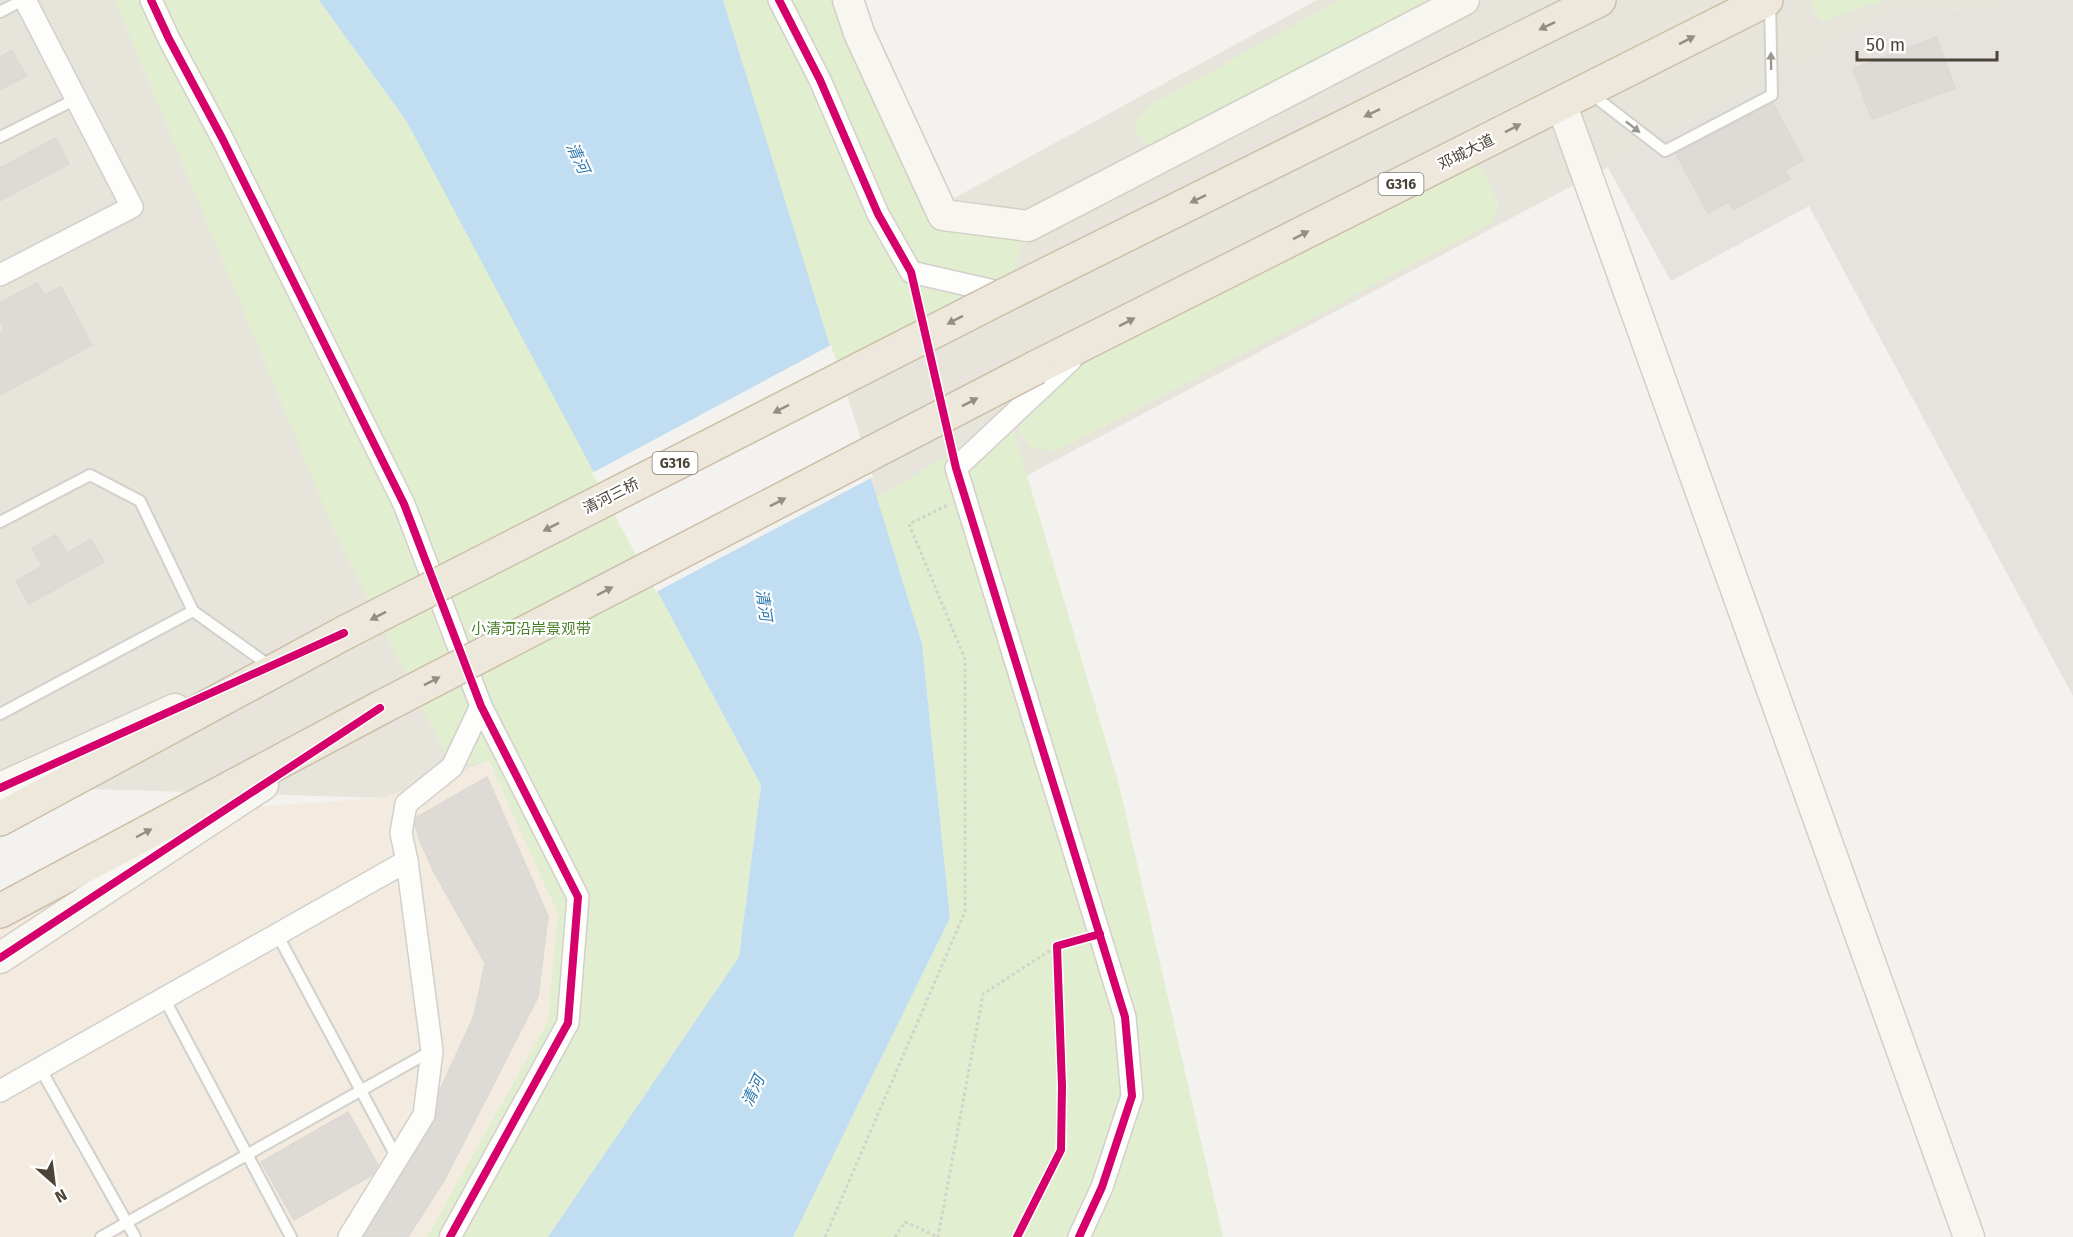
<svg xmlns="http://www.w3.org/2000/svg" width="2073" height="1237" font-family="'Fira Sans','Noto Sans SC',sans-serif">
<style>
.residential{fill:#e7e4dc}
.commercial{fill:#f3ebdf}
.industrial{fill:#e6e2de}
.green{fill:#e1eecf}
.water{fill:#c0ddf1}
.pier{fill:#f4f2ee}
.building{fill:#dedbd6;stroke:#dcd9d4;stroke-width:1.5}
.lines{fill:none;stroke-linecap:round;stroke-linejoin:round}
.lane-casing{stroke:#d2d0cb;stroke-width:14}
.street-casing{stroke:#d2d0cb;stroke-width:24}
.secondary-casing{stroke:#d3cfc5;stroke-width:33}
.highway-casing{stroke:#ccbfa9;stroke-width:36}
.path{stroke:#d3d2cc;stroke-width:3;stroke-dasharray:3 3;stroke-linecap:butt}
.lane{stroke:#fdfdfc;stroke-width:10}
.street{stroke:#fdfdfc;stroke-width:21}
.secondary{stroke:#f7f6f1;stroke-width:30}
.highway{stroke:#ede8db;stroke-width:33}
.highway-bridge-casing{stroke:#ccbfa9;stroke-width:36;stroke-linecap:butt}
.highway-bridge{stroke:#ede8db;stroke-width:33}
.cycleway-casing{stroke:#fff;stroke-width:11}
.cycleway{stroke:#d6006c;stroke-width:8}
.oneway{fill:#948e82}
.oneway2{fill:#9b9791}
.labels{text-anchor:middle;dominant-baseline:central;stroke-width:4.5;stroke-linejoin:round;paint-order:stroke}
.shield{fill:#fff;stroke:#817c74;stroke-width:1.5}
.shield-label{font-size:14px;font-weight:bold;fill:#4b4439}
.street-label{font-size:15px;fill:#4b4439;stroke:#fff}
.park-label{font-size:15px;fill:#4a7f2a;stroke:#fff}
.water-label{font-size:16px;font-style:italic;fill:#2e7ab2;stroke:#fff}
</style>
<rect width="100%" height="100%" fill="#f4f2ee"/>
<path class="residential" d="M0 0H115L338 538 566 410 1317 0H2024L1999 12 1909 7 489 761 383 798 57 788 0 821Z"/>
<path class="commercial" d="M489 761 559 914 548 1021 427 1237H0V911L186 811 383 798Z"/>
<path class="industrial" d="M2023 0H2073V696L1809 206 1671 281 1607 166 1909 7 1999 12Z"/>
<g class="green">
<path d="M115 0H319L407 122 566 410 761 785 739 957 548 1237H427L548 1021 558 914 489 761 452 767 337 538Z"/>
<path d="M723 0H862L943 215 1028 226 1007 294 839 380Z"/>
<path d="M1339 0H1447L1166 145H1146L1135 131 1136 120 1151 105Z"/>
<path d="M1811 0H1885L1822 21 1812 11Z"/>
<path d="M1470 163 1483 171 1499 205 1492 223 1059 450 1032 449 1020 434 1018 421 1046 393 1120 339Z"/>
<path d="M1010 418 1120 789 1223 1237H793L950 918 922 644 876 498Z"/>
</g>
<path class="water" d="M319 0H723L922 644 950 918 793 1237H548L739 957 761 785 407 122Z"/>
<path class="pier" d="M831 345 873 477 656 592 592 473Z"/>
<g class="building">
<path d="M1936 37 1955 88 1872 119 1853 69Z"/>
<path d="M12 50 26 76 0 90V57Z"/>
<path d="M1773 103 1803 160 1785 170 1790 179 1733 210 1728 202 1708 213 1676 154Z"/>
<path d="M56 138 69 164 0 201V168Z"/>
<path d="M37 283 44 295 61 287 92 345 0 395V333L5 330 0 320V303Z"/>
<path d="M56 535 67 553 91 539 104 562 29 604 16 581 42 566 32 548Z"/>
<path d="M487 777 548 916 538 997 445 1179 408 1237H364L435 1121 440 1090 474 1016 485 963 434 872 420 841 415 825 417 817Z"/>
<path d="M348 1112 378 1165 372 1175 294 1220 261 1162Z"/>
</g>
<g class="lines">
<g class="lane-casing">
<g id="lane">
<path d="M0 12 23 0"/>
<path d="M1590 93 1665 151 1772 95 1770 3"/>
<path d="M0 137 76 99"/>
<path d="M0 522 90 475 140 501 193 611 270 666"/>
<path d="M0 714 193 611"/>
<path d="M277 934 397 1158"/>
<path d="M164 998 291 1237"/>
<path d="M40 1068 135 1237"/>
<path d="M101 1237 431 1051"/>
</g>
</g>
<g class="street-casing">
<g id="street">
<path d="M151 0 169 39 222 138 404 504 481 706 578 897 568 1023 450 1237"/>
<path d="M779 0 820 80 878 214 911 272 1007 294"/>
<path d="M0 275 132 207 25 0"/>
<path d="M1071 360 956 468 1125 1017 1132 1096 1102 1187 1079 1237"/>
<path d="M407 861 401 833 406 804 452 767 481 706"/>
<path d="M0 1091 407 861 432 1051 424 1115 349 1237"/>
</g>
</g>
<g class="secondary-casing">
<g id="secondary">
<path d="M848 0 859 33 943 215 1028 226 1464 0"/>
<path d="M1561 103 1969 1237"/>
<path d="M0 788 175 709"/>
<path d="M0 958 263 785"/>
</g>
</g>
<g class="highway-casing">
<g id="highway">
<path d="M1007 294 1599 0"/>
<path d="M1037 367 1766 0"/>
<path d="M0 819 344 633"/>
<path d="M0 911 380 708"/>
</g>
</g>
<g class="path">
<path d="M825 1237 965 912V659L909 524 948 505"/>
<path d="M895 1237 905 1222 938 1237 983 994 1057 946"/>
</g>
<use href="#lane" class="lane"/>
<use href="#street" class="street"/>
<use href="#secondary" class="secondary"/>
<use href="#highway" class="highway"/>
<g class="highway-bridge-casing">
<g id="highway-bridge">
<path d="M344 633 1007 294"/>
<path d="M380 708 1037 367"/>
</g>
</g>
<use href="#highway-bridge" class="highway-bridge"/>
<g class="cycleway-casing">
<g id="cycleway">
<path d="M151 0 169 39 222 138 404 504 481 706 578 897 568 1023 450 1237"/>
<path d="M779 0 820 80 878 214 911 272 956 468 1125 1017 1132 1096 1102 1187 1079 1237"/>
<path d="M0 788 344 633"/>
<path d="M0 958 380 708"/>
<path d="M1017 1237 1061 1150 1062 1086 1057 946 1100 934"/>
</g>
</g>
<use href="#cycleway" class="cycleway"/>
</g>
<defs><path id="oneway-solid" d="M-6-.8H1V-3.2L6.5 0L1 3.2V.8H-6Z" transform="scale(1.5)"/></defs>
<g class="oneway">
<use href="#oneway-solid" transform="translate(1547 26) rotate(154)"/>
<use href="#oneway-solid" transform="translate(1687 40) rotate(-27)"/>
<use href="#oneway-solid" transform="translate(1372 113) rotate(154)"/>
<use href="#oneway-solid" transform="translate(1513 128) rotate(-27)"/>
<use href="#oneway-solid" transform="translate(1198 199) rotate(154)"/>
<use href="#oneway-solid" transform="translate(1301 235) rotate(-27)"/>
<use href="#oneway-solid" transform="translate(955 320) rotate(153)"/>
<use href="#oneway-solid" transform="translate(1127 322) rotate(-27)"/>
<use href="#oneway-solid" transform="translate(970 402) rotate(-27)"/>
<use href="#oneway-solid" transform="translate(781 409) rotate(153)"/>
<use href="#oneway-solid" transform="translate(778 502) rotate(-27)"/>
<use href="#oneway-solid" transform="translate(551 527) rotate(153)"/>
<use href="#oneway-solid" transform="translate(605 591) rotate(-27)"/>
<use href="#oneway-solid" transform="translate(378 616) rotate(153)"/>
<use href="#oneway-solid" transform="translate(432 681) rotate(-27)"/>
<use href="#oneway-solid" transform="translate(144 833) rotate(-28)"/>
</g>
<g class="oneway2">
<use href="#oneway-solid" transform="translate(1771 61) rotate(-91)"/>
<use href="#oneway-solid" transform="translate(1633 127) rotate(38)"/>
</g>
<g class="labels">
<g class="shield">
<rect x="1378.5" y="173" width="45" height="22" rx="4.5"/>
<rect x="652.5" y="452" width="45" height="22" rx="4.5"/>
</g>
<g class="shield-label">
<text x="1401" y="184">G316</text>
<text x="675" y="463">G316</text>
</g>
<g class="street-label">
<text transform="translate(1466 152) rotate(-27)">邓城大道</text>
<text transform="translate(611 496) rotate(-27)">清河三桥</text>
</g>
<g class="park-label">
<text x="531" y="629">小清河沿岸景观带</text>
</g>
<g class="water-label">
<text transform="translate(578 158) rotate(65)">清河</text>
<text transform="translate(764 605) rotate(82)">清河</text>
<text transform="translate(753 1091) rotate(-65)">清河</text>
</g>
</g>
<g transform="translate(54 1183) rotate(152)" stroke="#ffffff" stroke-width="4.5" paint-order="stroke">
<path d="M0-4.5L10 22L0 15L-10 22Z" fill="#4b4439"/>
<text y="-9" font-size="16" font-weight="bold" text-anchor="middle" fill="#4b4439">N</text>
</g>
<path d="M1857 51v9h140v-9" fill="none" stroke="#4b4439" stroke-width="3"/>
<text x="1866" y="51" font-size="18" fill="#4b4439" stroke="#ffffff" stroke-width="4.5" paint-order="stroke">50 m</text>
</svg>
